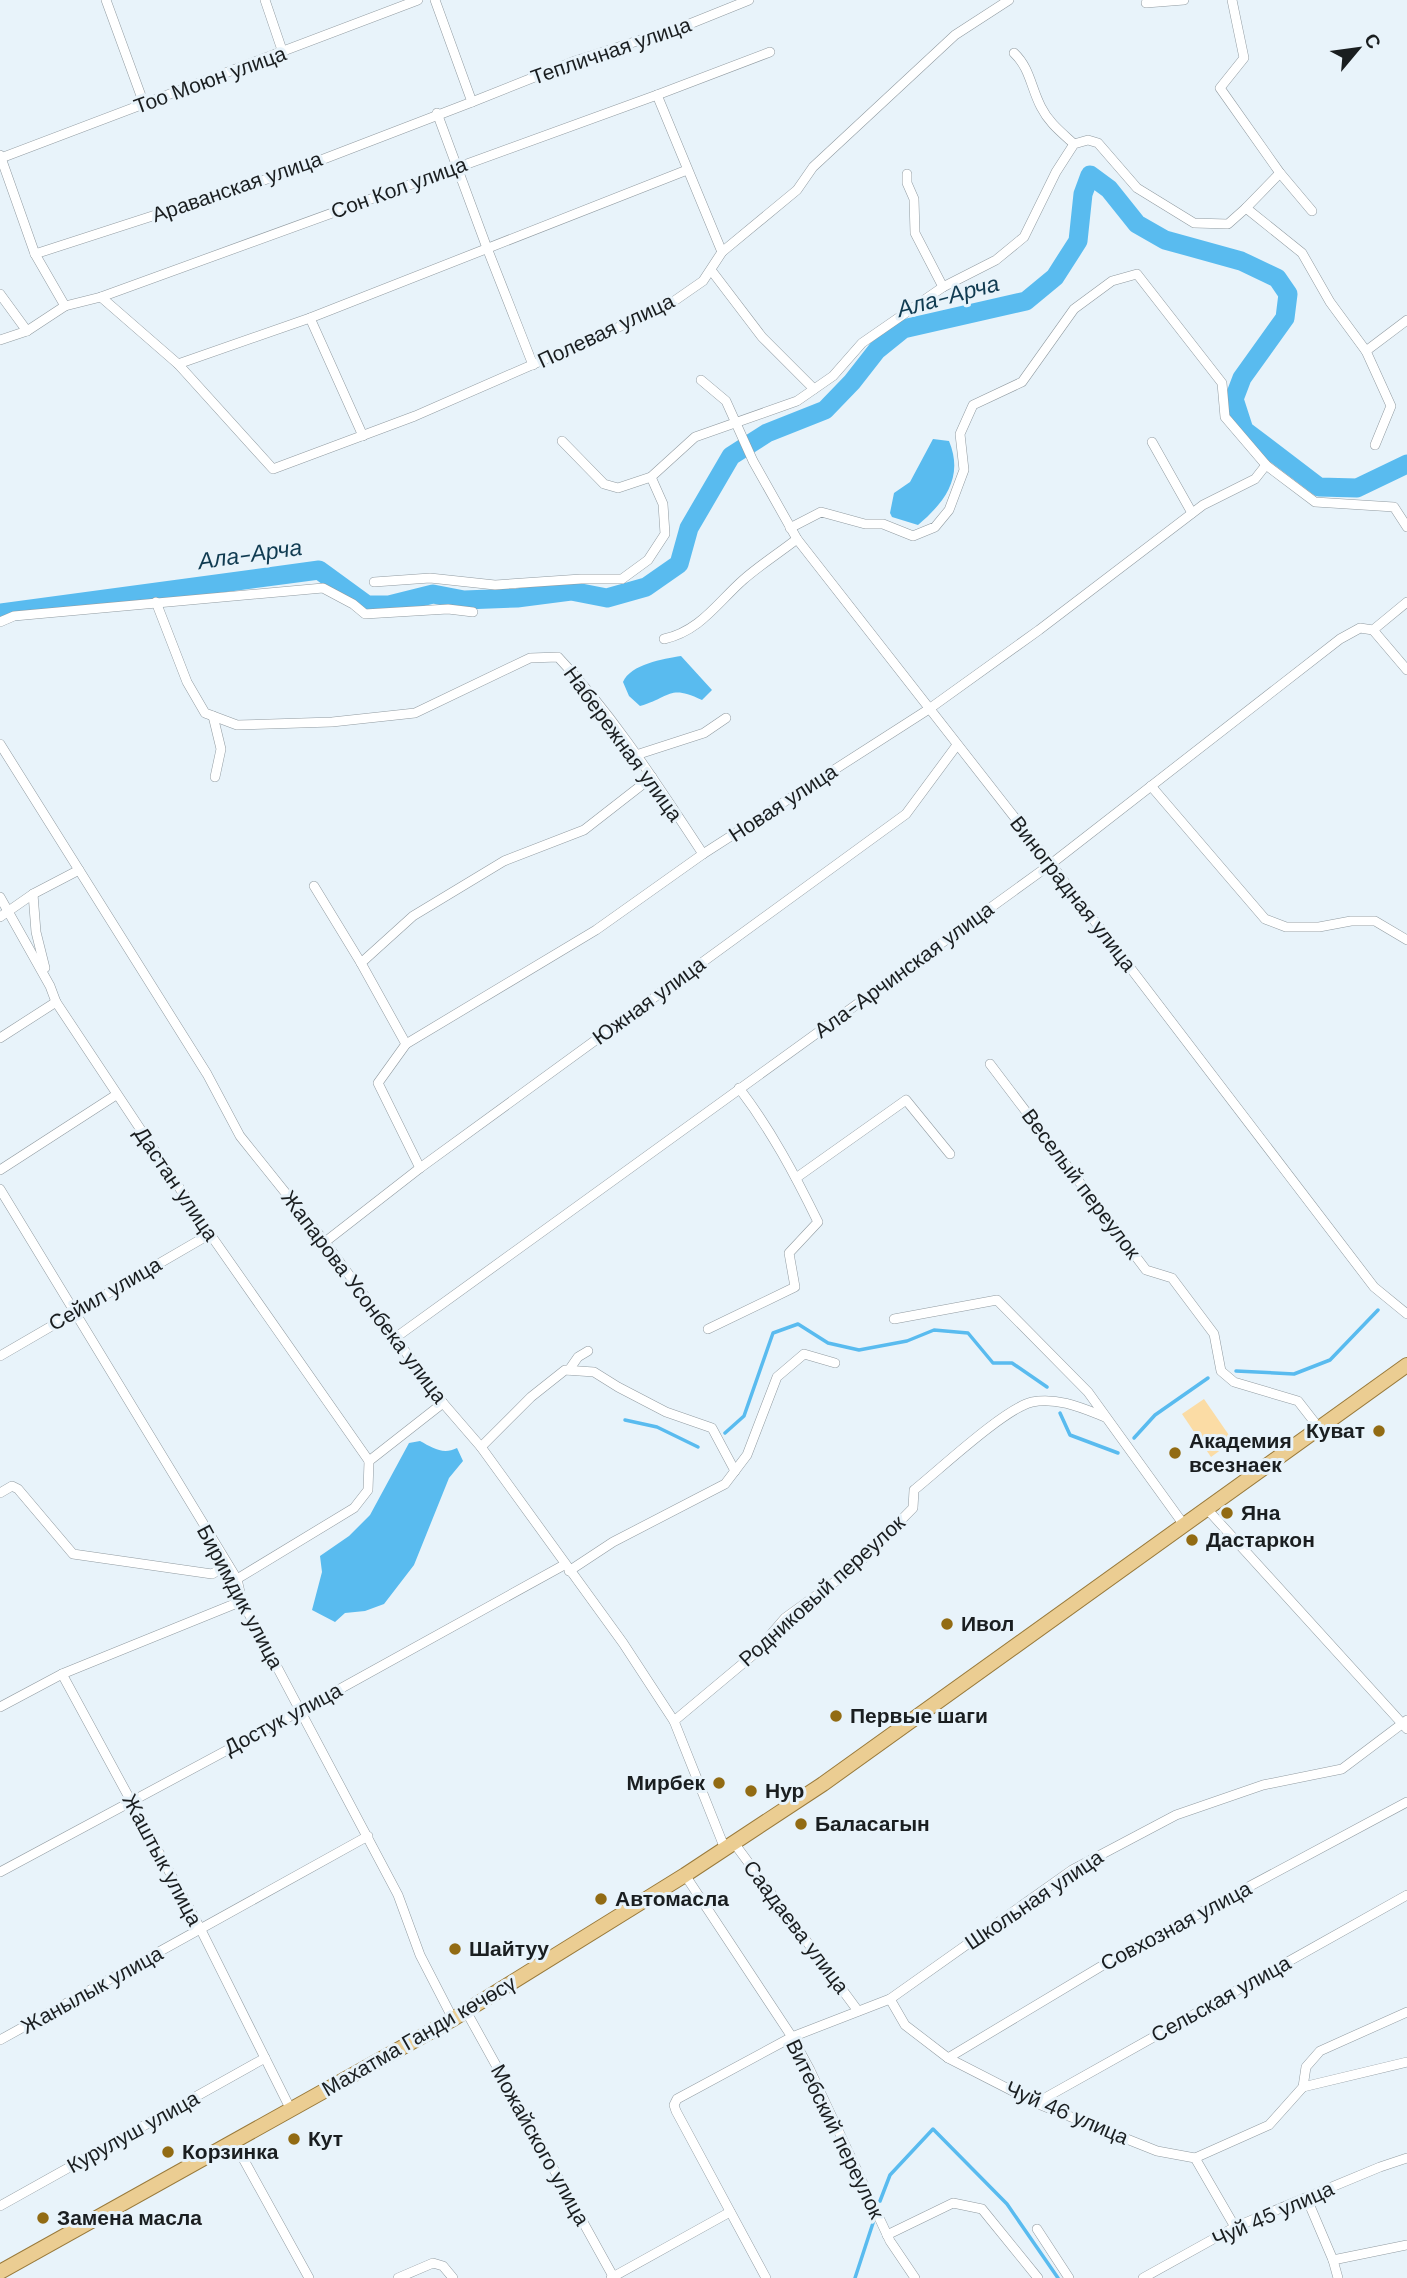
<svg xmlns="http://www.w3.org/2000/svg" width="1407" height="2278" font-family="'DM Sans',sans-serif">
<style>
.green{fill:#fbdca5}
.water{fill:#59bbef}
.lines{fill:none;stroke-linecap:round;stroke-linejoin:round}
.stream{stroke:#59bbef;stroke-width:3.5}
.river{stroke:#59bbef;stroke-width:19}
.street-casing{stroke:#919ba1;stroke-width:10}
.primary-casing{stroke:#997a3b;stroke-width:16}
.street{stroke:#fff;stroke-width:9}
.primary{stroke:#ebcd92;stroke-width:14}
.poi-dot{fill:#926b13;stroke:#e8f3fa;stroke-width:2.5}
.labels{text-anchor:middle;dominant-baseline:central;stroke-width:6;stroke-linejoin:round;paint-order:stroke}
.street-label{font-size:21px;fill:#1a1e20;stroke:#e8f3fa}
.poi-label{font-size:21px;font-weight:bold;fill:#1a1e20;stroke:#e8f3fa;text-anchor:start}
.water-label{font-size:23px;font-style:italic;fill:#103b51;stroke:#e8f3fa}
</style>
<rect width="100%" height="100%" fill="#e8f3fa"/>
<path class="green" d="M1204 1399 1233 1441 1211 1457 1182 1414Z"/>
<g class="water">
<path d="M933 439 949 441C964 477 945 502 918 525L892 517 890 513 894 493 910 482Z"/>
<path d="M681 656 712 690 702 700C669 684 671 697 640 706L629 696 623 682C631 664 663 659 681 656Z"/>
<path d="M420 1441C433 1448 443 1455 457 1448L463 1461 449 1478 414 1565 384 1604 365 1611 345 1613 335 1622 312 1610 322 1572 320 1556 349 1536 370 1515 409 1443Z"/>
</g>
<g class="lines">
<g class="stream">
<path d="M1236 1371 1294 1374 1330 1360 1378 1310"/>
<path d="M1060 1413 1070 1435 1118 1453"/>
<path d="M625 1420 657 1427 698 1447"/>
<path d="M725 1433 744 1416 773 1333 798 1324 828 1343 859 1350 907 1341 934 1330 968 1333 993 1363H1012L1047 1387"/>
<path d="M1134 1438 1155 1415 1208 1378"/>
<path d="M880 2201 890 2175 933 2129 1007 2204 1058 2278"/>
<path d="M855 2278 873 2223"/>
</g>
<path class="river" d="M0 613 319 570 367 605H389L433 594 464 600 517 598 571 591 607 598 646 587 679 564 689 528 731 456 767 433 825 410 852 382 877 350 903 329 1026 301 1055 277 1078 241 1083 194 1090 175 1109 189 1137 224 1165 240 1241 261 1277 278 1288 294 1285 318 1242 378 1234 399 1244 430 1319 487 1357 488 1407 464"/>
<g class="street-casing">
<g id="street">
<path d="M106 0 144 104"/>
<path d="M265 0 283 53"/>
<path d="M1232 0 1244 58 1220 88 1280 173 1312 211"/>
<path d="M1146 3 1184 0"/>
<path d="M1014 53C1030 68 1031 88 1041 107 1049 123 1061 132 1074 144"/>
<path d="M657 95 770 52"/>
<path d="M472 102 575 61 687 25 749 0"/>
<path d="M437 113 487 248 533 365"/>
<path d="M0 155 35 254 65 306 27 331 0 340"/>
<path d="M1 158 418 0"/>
<path d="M907 174V183L914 199 915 233 943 287"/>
<path d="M1246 208 1280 173"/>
<path d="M35 254 295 170 472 102 435 0"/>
<path d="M711 270 762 337 814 389"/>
<path d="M0 294 27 331"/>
<path d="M101 297 178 364 273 469 415 416 667 306 703 281 722 252 797 190 813 167 955 35 1009 0"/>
<path d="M65 306 101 297 657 95 722 252"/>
<path d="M310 318 363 436"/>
<path d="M1366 351 1407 320"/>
<path d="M178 364 310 318 687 170"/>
<path d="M701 380 726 401 753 461 797 539 1051 864 1374 1287 1407 1314"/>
<path d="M562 441 604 484 618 488 651 477 695 437 797 401 833 376 862 343 943 287 996 260 1024 237 1056 172 1074 144 1088 140 1098 143 1137 188 1194 223 1228 224 1246 208 1302 253 1330 302 1366 351 1391 406 1375 445"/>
<path d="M1152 442 1192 513"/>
<path d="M790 528 821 512 865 524H883L913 536 935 527 949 510 964 470 960 434 973 405 1022 382 1074 309 1112 281 1137 274 1222 383 1225 417 1266 465 1315 502 1394 507 1407 527"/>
<path d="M374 582 430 578 495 585 581 579H622L648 560 665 534 663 504 651 477"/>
<path d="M156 602 187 682 205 713 237 725 332 722 415 713 530 658 558 657C614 716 658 786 703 854"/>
<path d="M0 622 14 616 323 588 353 604 365 614 448 609 473 612"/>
<path d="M1373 630 1407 670"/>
<path d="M664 639C700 631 717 603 743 580 760 565 779 553 797 539"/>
<path d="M213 716 221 749 215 777"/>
<path d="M0 744 207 1074 240 1136 325 1242 443 1403 481 1447 623 1643 674 1721 725 1849"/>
<path d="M636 755 704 733 726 718"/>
<path d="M1151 786 1265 919 1286 927H1319L1351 921H1375L1407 940"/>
<path d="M314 886 361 963"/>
<path d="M33 894 36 932 45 968"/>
<path d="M0 897 50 986 56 1002 210 1234 369 1461"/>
<path d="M0 917 33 894 79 870"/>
<path d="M0 1038 56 1002"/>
<path d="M406 1044 361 963 413 916 504 861 584 830 652 777"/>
<path d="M990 1064 1146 1270 1172 1278 1214 1334 1221 1371 1234 1382 1298 1401 1319 1428"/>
<path d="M420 1168 378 1083 406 1044 596 930 703 854 929 709 1039 630 1203 505 1255 479 1266 465"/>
<path d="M0 1170 116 1095"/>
<path d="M796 1178 906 1100 950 1154"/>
<path d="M0 1189 237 1579 242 1601 398 1895 420 1955 453 2019"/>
<path d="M325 1242 420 1168 906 814 957 745"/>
<path d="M894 1319 997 1300 1088 1392 1184 1525"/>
<path d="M708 1329 795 1287 789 1253 818 1222C795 1175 771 1130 739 1088"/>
<path d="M395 1338 1051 864 1340 639 1360 628 1373 630 1407 602"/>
<path d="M0 1356 210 1234"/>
<path d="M569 1370 578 1357 588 1351"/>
<path d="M481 1447 531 1397 565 1370 594 1372 618 1387 666 1412 712 1428 735 1471"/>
<path d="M0 1493 12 1486 18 1489 73 1554 212 1574 228 1565"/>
<path d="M1207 1509 1407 1729"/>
<path d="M569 1571 613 1542 725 1484 747 1455 777 1377 804 1354 835 1363"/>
<path d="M237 1579 354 1508 368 1490 369 1461 443 1403"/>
<path d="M62 1674 201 1930 291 2110"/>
<path d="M0 1707 62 1674 242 1601"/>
<path d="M674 1721 753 1655 785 1618 854 1568 913 1508 914 1490C938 1471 1005 1408 1032 1402 1058 1397 1082 1408 1105 1417"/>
<path d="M734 1843 858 2011"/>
<path d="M0 1872 300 1711 564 1565"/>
<path d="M685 1875 792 2037 810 2070 890 2241 915 2278"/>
<path d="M890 1999 905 2025 948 2058 1036 2103 1157 2151 1195 2158 1235 2227"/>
<path d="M466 2011 614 2278"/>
<path d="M0 2040 368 1836"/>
<path d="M948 2058 1110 1961 1407 1802"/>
<path d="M1303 2087 1407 2062"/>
<path d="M1036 2103 1407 1895"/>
<path d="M234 2142 309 2278"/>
<path d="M1195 2158 1269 2125 1303 2087 1306 2067 1320 2051 1407 2012"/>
<path d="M1307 2199 1333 2260 1338 2278"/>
<path d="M0 2206 265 2058"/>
<path d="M1037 2229 1069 2278"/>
<path d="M887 2235 953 2203 982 2209 1038 2278"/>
<path d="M1333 2260 1407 2245"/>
<path d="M398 2278 433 2263 443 2266 453 2278"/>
<path d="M611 2278 730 2212"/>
<path d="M766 2278 676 2111 674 2105 677 2099 792 2037 890 1999 1072 1870 1176 1815 1263 1785 1342 1769 1407 1720"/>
<path d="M1143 2278 1235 2227 1380 2167 1407 2158"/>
</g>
</g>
<g class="primary-casing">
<path id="primary" d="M0 2272 453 2019 685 1875 823 1784 1407 1365"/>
</g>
<use href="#street" class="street"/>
<use href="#primary" class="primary"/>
</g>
<g class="poi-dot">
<circle cx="1379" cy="1431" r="7"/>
<circle cx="1175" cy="1453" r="7"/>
<circle cx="1227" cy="1513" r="7"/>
<circle cx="1192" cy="1540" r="7"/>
<circle cx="947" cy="1624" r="7"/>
<circle cx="836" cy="1716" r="7"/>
<circle cx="719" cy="1783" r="7"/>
<circle cx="751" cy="1791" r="7"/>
<circle cx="801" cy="1824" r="7"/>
<circle cx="601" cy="1899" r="7"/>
<circle cx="455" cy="1949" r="7"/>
<circle cx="294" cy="2139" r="7"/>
<circle cx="168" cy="2152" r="7"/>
<circle cx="43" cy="2218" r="7"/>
</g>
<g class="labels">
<g class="street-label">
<text transform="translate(611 51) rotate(-19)">Тепличная улица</text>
<text transform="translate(210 80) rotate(-20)">Тоо Моюн улица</text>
<text transform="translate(237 187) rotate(-19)">Араванская улица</text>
<text transform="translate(399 188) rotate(-20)">Сон Кол улица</text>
<text transform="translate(606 331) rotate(-25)">Полевая улица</text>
<text transform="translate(623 744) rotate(54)">Набережная улица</text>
<text transform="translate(783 803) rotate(-33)">Новая улица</text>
<text transform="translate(1073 894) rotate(52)">Виноградная улица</text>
<text transform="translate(904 970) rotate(-36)">Ала-Арчинская улица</text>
<text transform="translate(649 1001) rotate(-36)">Южная улица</text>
<text transform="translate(176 1184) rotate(56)">Дастан улица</text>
<text transform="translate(1081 1184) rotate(53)">Веселый переулок</text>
<text transform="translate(105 1294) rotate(-30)">Сейил улица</text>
<text transform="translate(364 1297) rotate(53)">Жапарова Усонбека улица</text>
<text transform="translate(822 1591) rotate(-42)">Родниковый переулок</text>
<text transform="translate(240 1597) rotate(62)">Биримдик улица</text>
<text transform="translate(283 1719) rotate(-28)">Достук улица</text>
<text transform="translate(162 1860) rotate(62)">Жаштык улица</text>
<text transform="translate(1034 1900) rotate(-34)">Школьная улица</text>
<text transform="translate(1176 1926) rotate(-28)">Совхозная улица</text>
<text transform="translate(796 1927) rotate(53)">Саадаева улица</text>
<text transform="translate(92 1990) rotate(-29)">Жанылык улица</text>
<text transform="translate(1221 1999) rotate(-29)">Сельская улица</text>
<text transform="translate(419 2036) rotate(-30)">Махатма Ганди көчөсү</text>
<text transform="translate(1067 2113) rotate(23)">Чуй 46 улица</text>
<text transform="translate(835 2129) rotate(64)">Витебский переулок</text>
<text transform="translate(133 2132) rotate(-29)">Курулуш улица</text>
<text transform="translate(540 2145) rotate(61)">Можайского улица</text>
<text transform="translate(1273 2214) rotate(-24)">Чуй 45 улица</text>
</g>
<g class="poi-label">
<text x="1365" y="1431" text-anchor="end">Куват</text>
<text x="1189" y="1441">Академия<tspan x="1189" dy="24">всезнаек</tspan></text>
<text x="1241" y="1513">Яна</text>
<text x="1206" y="1540">Дастаркон</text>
<text x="961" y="1624">Ивол</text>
<text x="850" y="1716">Первые шаги</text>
<text x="705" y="1783" text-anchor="end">Мирбек</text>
<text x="765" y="1791">Нур</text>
<text x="815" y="1824">Баласагын</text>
<text x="615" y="1899">Автомасла</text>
<text x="469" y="1949">Шайтуу</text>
<text x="308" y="2139">Кут</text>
<text x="182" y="2152">Корзинка</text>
<text x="57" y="2218">Замена масла</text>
</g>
<g class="water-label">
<text transform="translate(948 296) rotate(-15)">Ала-Арча</text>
<text transform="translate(250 554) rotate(-8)">Ала-Арча</text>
</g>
</g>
<g transform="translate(1358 49) rotate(61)" stroke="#e8f3fa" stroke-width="5" paint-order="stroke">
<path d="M0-5L12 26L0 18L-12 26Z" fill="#1a1e20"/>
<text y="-10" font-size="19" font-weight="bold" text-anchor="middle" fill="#1a1e20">С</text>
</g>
</svg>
